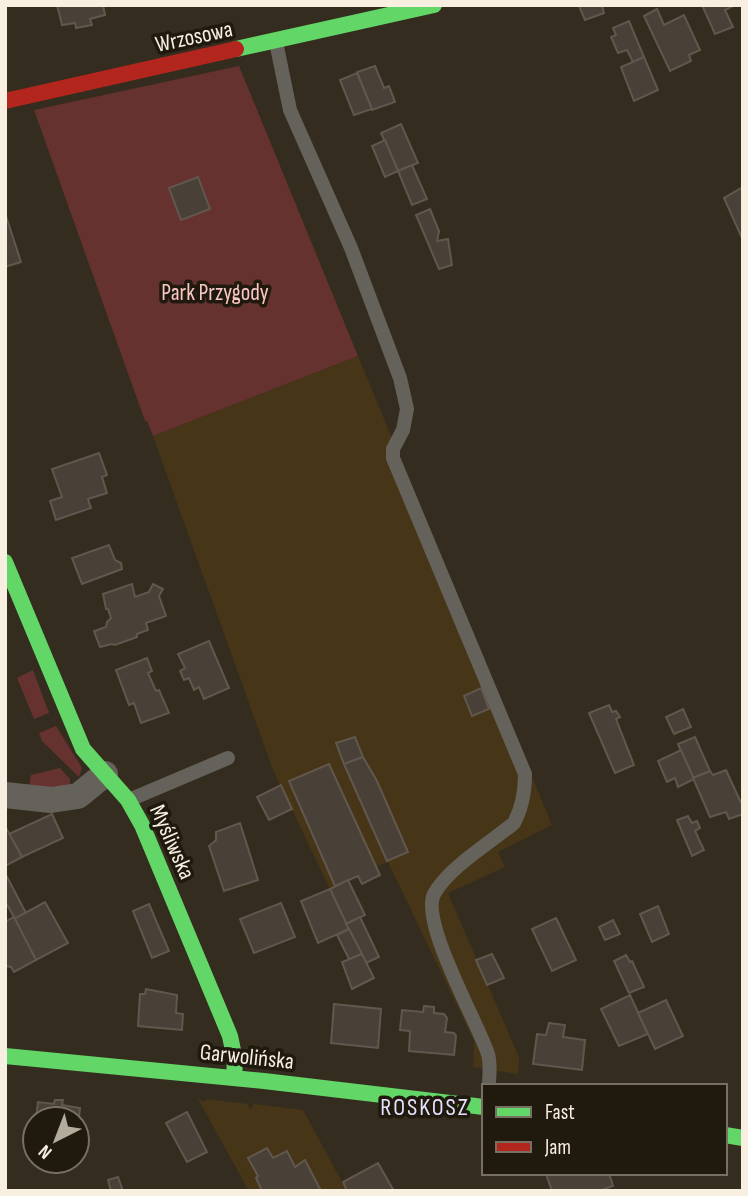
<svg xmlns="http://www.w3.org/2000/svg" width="748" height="1196" font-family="'Sofia Sans Condensed',sans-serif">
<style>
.built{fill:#463617}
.green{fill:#66322f}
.building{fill:#494137;stroke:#61574e;stroke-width:2}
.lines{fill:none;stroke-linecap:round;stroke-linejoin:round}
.lane{stroke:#64625a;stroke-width:14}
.street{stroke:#64625a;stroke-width:26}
.fast{stroke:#63d668;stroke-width:16}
.jam{stroke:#b3261e;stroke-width:16}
.labels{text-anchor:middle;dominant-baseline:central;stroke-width:7;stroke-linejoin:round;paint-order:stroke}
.street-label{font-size:23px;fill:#f8efe0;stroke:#1f190e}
.park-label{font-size:23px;fill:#fac7c4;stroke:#1f190e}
.neighbourhood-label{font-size:24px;letter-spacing:2px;fill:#e4e0fd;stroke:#1f190e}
</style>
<rect width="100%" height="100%" fill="#342c1e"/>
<g class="built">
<path d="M358 356 552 825 498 852 505 867 448 893 519 1057 518 1074 473 1067 474 1041 388 862 376 866 380 875 362 884 358 876 330 889 273 770 153 436Z"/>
<path d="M198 1099 205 1102 206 1099 248 1104 249 1108H252L253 1104 303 1110 347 1191H249Z"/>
</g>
<g class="green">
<path d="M239 66 358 356 153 436 147 421H145L34 110Z"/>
<path d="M33 670 49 713 34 719 17 678Z"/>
<path d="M56 726 82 768 79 777 42 741 39 733Z"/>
<path d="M60 768 70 779V786L61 789 29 786 31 775Z"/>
</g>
<g class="building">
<path d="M57 5H103L105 15 90 19 92 25 76 28 75 23 62 25Z"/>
<path d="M582 5H602L604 13 585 20 579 6Z"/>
<path d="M702 5H735L725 10 733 27 715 34Z"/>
<path d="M657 9 664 25 684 15 700 50 689 55 691 61 670 71 644 16Z"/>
<path d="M629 21 644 57 633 62 627 50 618 53 611 37 616 35 613 28Z"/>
<path d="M644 57 658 90 634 101 621 67Z"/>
<path d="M375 66 384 88 389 86 395 102 372 110 357 72Z"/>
<path d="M357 73 372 109 354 115 340 80Z"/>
<path d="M401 124 418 163 398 171 381 133Z"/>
<path d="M385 140 398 171 385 177 372 146Z"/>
<path d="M412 165 427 199 412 205 398 171Z"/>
<path d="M198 177 210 209 181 220 169 188Z"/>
<path d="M743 187V235L741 236 724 198Z"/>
<path d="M430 209 439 231 437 241 448 239 452 265 439 269 416 215Z"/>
<path d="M5 213 21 262 5 267Z"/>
<path d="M99 453 107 475 102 477 107 493 88 499 91 508 56 520 50 501 62 497 52 469Z"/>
<path d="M109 545 115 560 121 563 122 569 82 584 72 558Z"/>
<path d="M132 584 135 597 149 592 153 584 163 589 159 596 166 616 146 623 148 630 137 634V637L115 645 112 644 100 647 94 631 106 627 107 622 111 618 108 609H106L103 594Z"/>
<path d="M209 641 229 688 204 699 199 687 194 690 189 678 184 680 180 671 185 668 178 654Z"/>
<path d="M147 658 152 671 148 673 156 691 159 690 169 713 141 723 134 703 129 705 116 670Z"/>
<path d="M481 688 489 709 472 716 464 696Z"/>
<path d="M609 705 612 712 616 711 620 717 616 719 634 765 615 773 589 713Z"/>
<path d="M683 709 691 727 674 734 666 717Z"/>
<path d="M355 737 363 757 344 764 336 743Z"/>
<path d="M695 737 710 771 693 778 678 744Z"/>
<path d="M681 750 694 779 678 787 675 778 667 782 658 761Z"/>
<path d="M363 757 377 781 408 852 387 861 344 764Z"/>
<path d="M329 764 380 875 362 884 358 876 335 886 289 781Z"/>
<path d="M726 770 743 807V814L729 819 726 812 710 817 693 778 710 771 713 775Z"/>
<path d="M281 785 292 809 269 820 257 797Z"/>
<path d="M52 814 63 838 22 857 9 834Z"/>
<path d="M688 816 692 823 697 821 700 828 695 831 704 850 692 856 677 820Z"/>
<path d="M240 823 258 880 224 891 209 846 216 840V832Z"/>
<path d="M5 826 22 857 7 865 5 863Z"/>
<path d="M5 873 26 913 15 919 5 901Z"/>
<path d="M348 880 365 915 346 924 330 889Z"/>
<path d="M330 889 349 929 318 943 301 901Z"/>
<path d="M45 902 68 943 36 960 14 919Z"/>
<path d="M281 903 295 937 254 953 240 919Z"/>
<path d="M149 904 169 951 152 958 133 911Z"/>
<path d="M658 906 669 934 652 942 640 914Z"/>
<path d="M14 917 36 960 14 972 11 967 5 966V922Z"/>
<path d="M360 917 379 957 366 963 346 924Z"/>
<path d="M556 918 576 960 552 971 532 929Z"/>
<path d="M613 920 620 934 605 940 599 927Z"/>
<path d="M349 929 362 954 349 959 337 935Z"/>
<path d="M362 954 374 978 352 989 342 962Z"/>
<path d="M492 954 504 978 487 985 476 960Z"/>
<path d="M626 955 630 962 632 961 644 987 629 993 614 961Z"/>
<path d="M146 989 177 995 176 1013 183 1014 182 1030 138 1026 140 994H145Z"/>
<path d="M630 995 648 1034 619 1046 601 1009Z"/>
<path d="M666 1000 683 1036 655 1049 638 1013Z"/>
<path d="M334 1004 381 1009 378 1048 331 1043Z"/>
<path d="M424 1006 434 1007V1013L444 1014 447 1018 445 1032 454 1033 456 1036 454 1055 409 1051 410 1031 400 1030 402 1010 423 1012Z"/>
<path d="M549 1023 565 1025 563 1037 585 1040 582 1070 533 1064 537 1034 546 1035Z"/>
<path d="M55 1100H63L62 1105 80 1108 77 1135V1119H36L38 1102 54 1104Z"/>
<path d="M187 1112 207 1152 187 1162 166 1123Z"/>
<path d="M267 1148 273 1158 287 1151 295 1167 305 1160 321 1191H262L256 1178 258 1176 248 1158Z"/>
<path d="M378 1163 394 1191H347L343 1182Z"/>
<path d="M609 1173 613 1186 599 1191H552L546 1174Z"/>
<path d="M118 1177 123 1191H111L108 1180Z"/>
</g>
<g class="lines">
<g class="lane">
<path d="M276 42 290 110 351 248 400 378 407 409 403 430 393 449V458L525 774C525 792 522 808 514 823 490 843 449 867 434 894 420 922 477 1021 488 1054 491 1064 489 1075 489 1086"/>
<path d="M129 800 228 758"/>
</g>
<path class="street" d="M5 795 51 800 78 796 105 774"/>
<g class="fast">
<path d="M236 49 434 5"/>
<path d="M5 562 83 749 128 800 142 825 230 1036 235 1060 234 1078"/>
<path d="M5 1056 264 1081 484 1107"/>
<path d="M725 1135 743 1138"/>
</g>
<path class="jam" d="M5 101 236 49"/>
</g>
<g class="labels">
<g class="street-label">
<text transform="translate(194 37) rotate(-12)">Wrzosowa</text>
<text transform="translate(172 842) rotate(66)">Myśliwska</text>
<text transform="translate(247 1057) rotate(6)">Garwolińska</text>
</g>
<g class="park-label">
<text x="215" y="293">Park Przygody</text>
</g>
<g class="neighbourhood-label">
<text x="425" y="1107">ROSKOSZ</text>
</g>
</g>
<rect width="748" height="1196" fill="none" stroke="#f8efe0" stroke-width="14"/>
<rect x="482" y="1084" width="245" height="91" fill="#1f190e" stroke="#766f62" stroke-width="2"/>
<rect x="496" y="1107" width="35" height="10" fill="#63d668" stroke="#766f62" stroke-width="2"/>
<text x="545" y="1119" font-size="21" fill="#f8efe0">Fast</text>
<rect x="496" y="1142" width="35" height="10" fill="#b3261e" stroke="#766f62" stroke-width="2"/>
<text x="545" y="1154" font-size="21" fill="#f8efe0">Jam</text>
<g transform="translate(56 1140) rotate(222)"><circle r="33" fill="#1f190e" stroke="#766f62" stroke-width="2"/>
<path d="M0-5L12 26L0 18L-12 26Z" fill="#b3ab9c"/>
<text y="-10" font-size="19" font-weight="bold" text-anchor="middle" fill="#f8efe0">N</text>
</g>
</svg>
